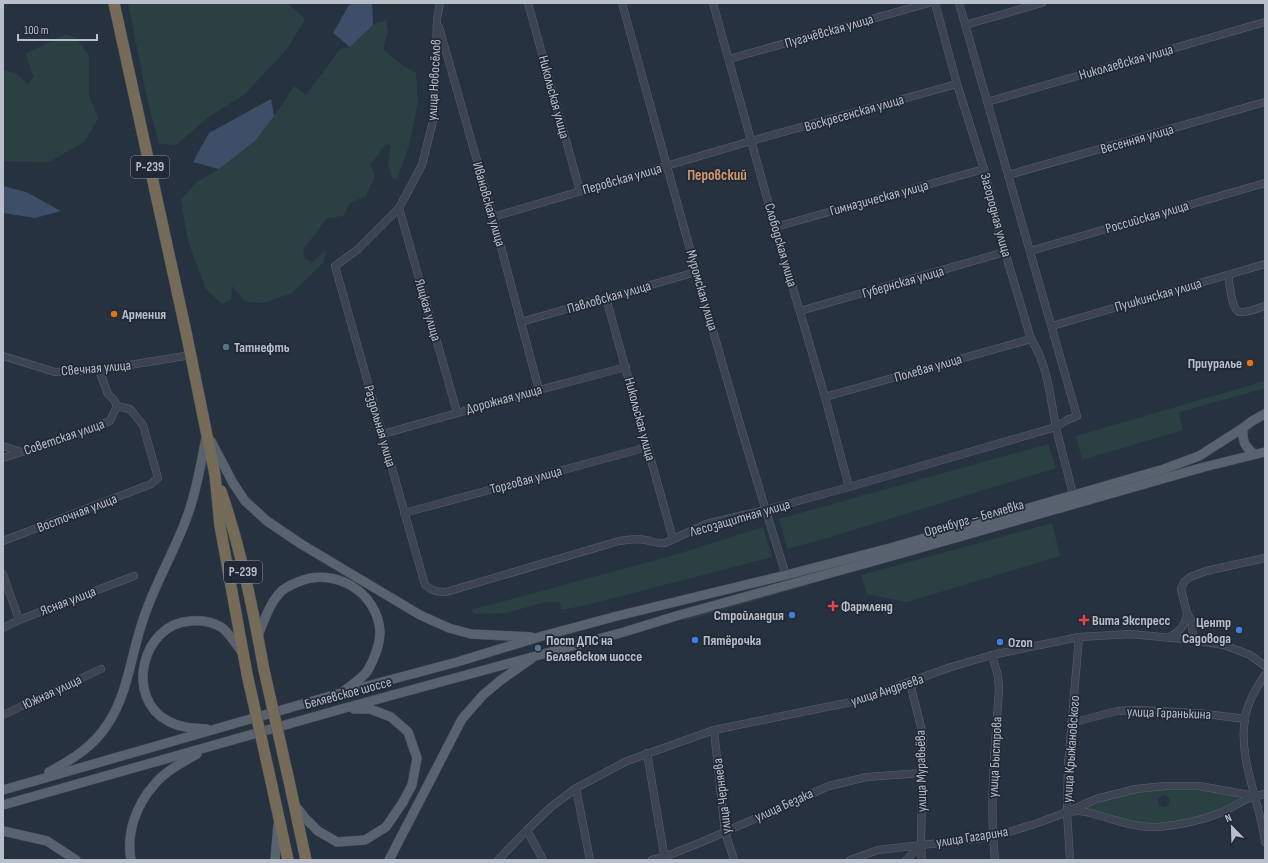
<svg xmlns="http://www.w3.org/2000/svg" width="1268" height="863" font-family="'Sofia Sans Condensed',sans-serif">
<style>
.green{fill:#2a4042;fill-rule:evenodd}
.water{fill:#3d4f68}
.lines{fill:none;stroke-linecap:round;stroke-linejoin:round}
.minor-casing{stroke:#59626d;stroke-width:8}
.major-casing{stroke:#454d59;stroke-width:10}
.highway-casing{stroke:#464f5a;stroke-width:12}
.minor{stroke:#3b4450;stroke-width:7}
.major{stroke:#596370;stroke-width:9}
.highway{stroke:#766a58;stroke-width:11}
.highway-bridge-casing{stroke:#464f5a;stroke-width:12;stroke-linecap:butt}
.highway-bridge{stroke:#766a58;stroke-width:11}
.food-dot{fill:#e8710a;stroke:#202935;stroke-width:1.5}
.service-dot{fill:#5c6f8a;stroke:#202935;stroke-width:1.5}
.health-dot{fill:#e0444e;stroke:#202935;stroke-width:1.5}
.shop-dot{fill:#3f7fe0;stroke:#202935;stroke-width:1.5}
.labels{text-anchor:middle;dominant-baseline:central;stroke-width:3.5;stroke-linejoin:round;paint-order:stroke}
.shield{fill:#202935;stroke:#8a929d;stroke-width:1}
.shield-label{font-size:13px;font-weight:bold;fill:#b8bfca}
.street-label{font-size:14px;fill:#b8bfca;stroke:#202935}
.poi-label{font-size:14px;font-weight:bold;fill:#b8bfca;stroke:#202935;text-anchor:start}
.neighbourhood-label{font-size:15px;font-weight:bold;fill:#d2986b;stroke:#202935}
</style>
<rect width="100%" height="100%" fill="#273240"/>
<g class="green">
<path d="M128 3H287L305 19 287 49 245 94 210 116 176 145 159 144 146 94Z"/>
<path d="M386 20 388 32 383 49 403 66 416 73 418 101 409 146 397 179 392 178 388 164 391 145 386 144 370 165 375 176 366 196 350 203 343 216 327 218 303 250 305 259 313 262 326 250 324 262 292 293 264 303 244 301 232 286 231 300 222 304 206 289 188 241 181 199 197 182 219 169 255 141 284 102 294 86 306 95 340 49 350 47 373 25Z"/>
<path d="M66 34 76 38 89 56V94L98 119 84 142 49 162 3 161V70L15 73 28 84 34 77 25 54Z"/>
<path d="M1265 381V386L1263 389 1179 412 1183 430 1082 460 1076 436Z"/>
<path d="M1048 444 1056 468 827 538 787 549 779 519Z"/>
<path d="M1052 523 1060 556 907 602 867 594 861 575Z"/>
<path d="M763 527 772 557 591 604 562 610 559 602H545L506 613 474 614 471 610 678 554Z"/>
<path d="M809 583V585L684 621V619Z"/>
<path d="M1183 787 1236 794 1238 800C1209 816 1180 826 1145 823 1126 822 1107 815 1088 810L1087 808 1089 804 1136 791ZM1162 795 1167 796 1170 800 1169 804 1166 807H1161L1158 804V799Z"/>
</g>
<g class="water">
<path d="M354 3H372L373 25 350 47 333 33 349 5Z"/>
<path d="M271 99 274 116 255 141 219 169 193 162 209 133Z"/>
<path d="M3 186 26 192 61 211 35 218 3 213Z"/>
</g>
<g class="lines">
<g class="minor-casing">
<g id="minor">
<path d="M440 3 437 19 434 117 422 165 399 208 357 250 335 266 425 585C432 591 437 592 446 592L619 541C628 540 637 538 645 540 652 541 658 544 665 543L706 524 765 510 849 487 1056 427 1067 420 1077 416 959 3"/>
<path d="M528 3 580 191"/>
<path d="M622 3C675 194 726 386 786 575"/>
<path d="M713 3 775 227 825 397 849 487"/>
<path d="M935 3 957 84 984 169 1005 252 1031 339C1048 365 1050 397 1056 427 1061 450 1068 472 1073 495"/>
<path d="M965 25 1042 3"/>
<path d="M439 27 493 217 539 390"/>
<path d="M729 59 929 3"/>
<path d="M987 102 1265 22"/>
<path d="M1008 175 1265 102"/>
<path d="M399 208 457 412"/>
<path d="M493 217 751 141 957 84"/>
<path d="M775 227 984 169"/>
<path d="M1030 251 1265 183"/>
<path d="M1228 275C1230 283 1231 311 1240 312 1247 313 1258 308 1265 306"/>
<path d="M606 298 673 539"/>
<path d="M800 311 1005 252"/>
<path d="M521 322 696 272"/>
<path d="M1052 326 1265 264"/>
<path d="M3 356 55 372 99 370 191 355"/>
<path d="M825 397 1031 339"/>
<path d="M383 434 539 390 626 367"/>
<path d="M3 446 21 452"/>
<path d="M3 458 63 439 110 421 117 406"/>
<path d="M404 513 648 447"/>
<path d="M3 541 151 484 158 478 143 425 130 409 117 406 114 400 108 394 99 370"/>
<path d="M3 574 19 620"/>
<path d="M3 628 19 620 134 576"/>
<path d="M1170 637C1180 631 1186 625 1187 613"/>
<path d="M1193 640 1192 622 1187 613 1181 589 1184 582 1190 577 1206 571 1265 558"/>
<path d="M992 655 998 676 999 690C995 747 989 803 995 860"/>
<path d="M1265 675C1256 688 1247 703 1245 719 1238 759 1260 802 1265 842"/>
<path d="M910 683 923 735 921 845 922 860"/>
<path d="M3 715 101 669"/>
<path d="M1071 723 1117 711 1135 710 1198 713 1245 719"/>
<path d="M714 730 725 832 734 860"/>
<path d="M647 753 665 860"/>
<path d="M576 788 590 860"/>
<path d="M1071 812C1082 809 1093 814 1104 817 1121 822 1140 828 1158 827 1180 825 1200 821 1220 813 1238 805 1245 797 1265 794"/>
<path d="M527 830 543 860"/>
<path d="M498 860 527 830 551 807 576 788 627 761 714 730 856 701 951 667 992 655 1079 637 1130 634 1193 640 1224 645 1250 655 1265 666"/>
<path d="M652 860 664 857 702 842 829 786 867 777 922 773"/>
<path d="M850 860 878 850 992 837 1038 823 1067 812 1096 799 1136 789 1165 786H1199L1255 796"/>
<path d="M906 860 921 845"/>
<path d="M1070 860 1067 812 1068 766 1079 637"/>
</g>
</g>
<g class="major-casing">
<g id="major">
<path d="M211 441 233 483 245 501 267 521 301 544 420 615 449 628 471 634 531 637"/>
<path d="M1254 454C1244 446 1242 440 1243 428L1252 421 1265 414"/>
<path d="M258 635C264 622 268 606 278 595 283 588 291 585 298 582 334 566 378 592 380 632 380 645 374 659 368 670 363 678 353 684 345 690"/>
<path d="M207 729C193 728 180 728 168 721 124 698 142 623 191 621 202 620 211 621 221 627 228 631 237 646 242 652"/>
<path d="M49 772C71 760 93 747 107 725 129 693 131 652 144 617 156 581 176 549 188 514 197 489 201 463 206 438"/>
<path d="M3 790 341 693 457 662 539 637 617 616 786 575 890 548 1164 469 1199 456 1243 428"/>
<path d="M294 804 306 819 318 831 337 842 365 840 386 827 403 802 412 785 417 758 408 732 391 717 370 709H354"/>
<path d="M3 805 345 708 624 632 676 616 892 556 1204 467 1265 452"/>
<path d="M3 831 47 841 76 860"/>
<path d="M131 860C126 834 136 805 154 785 165 771 182 763 197 754"/>
<path d="M275 860 278 825"/>
<path d="M389 860 462 719 483 695 501 680 531 659"/>
</g>
</g>
<g class="highway-casing">
<g id="highway">
<path d="M114 3 186 332 215 475 220 526 247 674"/>
<path d="M221 491C241 549 253 610 264 670"/>
<path d="M289 781 306 860"/>
<path d="M272 786 288 860"/>
</g>
</g>
<use href="#minor" class="minor"/>
<use href="#major" class="major"/>
<use href="#highway" class="highway"/>
<g class="highway-bridge-casing">
<g id="highway-bridge">
<path d="M264 670 289 781"/>
<path d="M247 674 272 786"/>
</g>
</g>
<use href="#highway-bridge" class="highway-bridge"/>
</g>
<g class="food-dot">
<circle cx="114" cy="314" r="4"/>
<circle cx="1250" cy="363" r="4"/>
</g>
<g class="service-dot">
<circle cx="226" cy="347" r="4"/>
<circle cx="538" cy="648" r="4"/>
</g>
<g class="health-dot">
<path d="M831 600h4v4h4v4h-4v4h-4v-4h-4v-4h4z"/>
<path d="M1082 614h4v4h4v4h-4v4h-4v-4h-4v-4h4z"/>
</g>
<g class="shop-dot">
<circle cx="792" cy="615" r="4"/>
<circle cx="1239" cy="630" r="4"/>
<circle cx="695" cy="640" r="4"/>
<circle cx="1000" cy="642" r="4"/>
</g>
<g class="labels">
<g class="shield">
<rect x="131" y="156" width="38" height="22" rx="3"/>
<rect x="224" y="561" width="38" height="22" rx="3"/>
</g>
<g class="shield-label">
<text x="150" y="167">Р-239</text>
<text x="243" y="572">Р-239</text>
</g>
<g class="street-label">
<text transform="translate(829 31) rotate(-16)">Пугачёвская улица</text>
<text transform="translate(1126 62) rotate(-16)">Николаевская улица</text>
<text transform="translate(434 80) rotate(-87)">улица Новосёлов</text>
<text transform="translate(554 97) rotate(75)">Никольская улица</text>
<text transform="translate(854 113) rotate(-16)">Воскресенская улица</text>
<text transform="translate(1137 139) rotate(-16)">Весенняя улица</text>
<text transform="translate(622 179) rotate(-16)">Перовская улица</text>
<text transform="translate(879 198) rotate(-15)">Гимназическая улица</text>
<text transform="translate(489 204) rotate(74)">Ивановская улица</text>
<text transform="translate(996 215) rotate(75)">Загородная улица</text>
<text transform="translate(1147 217) rotate(-16)">Российская улица</text>
<text transform="translate(781 245) rotate(74)">Слободская улица</text>
<text transform="translate(903 282) rotate(-16)">Губернская улица</text>
<text transform="translate(702 290) rotate(74)">Муромская улица</text>
<text transform="translate(1158 295) rotate(-16)">Пушкинская улица</text>
<text transform="translate(609 297) rotate(-16)">Павловская улица</text>
<text transform="translate(428 310) rotate(74)">Яицкая улица</text>
<text transform="translate(96 368) rotate(-5)">Свечная улица</text>
<text transform="translate(928 368) rotate(-16)">Полевая улица</text>
<text transform="translate(504 399) rotate(-15)">Дорожная улица</text>
<text transform="translate(640 419) rotate(75)">Никольская улица</text>
<text transform="translate(380 426) rotate(74)">Раздольная улица</text>
<text transform="translate(64 437) rotate(-19)">Советская улица</text>
<text transform="translate(526 480) rotate(-15)">Торговая улица</text>
<text transform="translate(77 513) rotate(-21)">Восточная улица</text>
<text transform="translate(740 518) rotate(-16)">Лесозащитная улица</text>
<text transform="translate(974 518) rotate(-16)">Оренбург – Беляевка</text>
<text transform="translate(68 601) rotate(-21)">Ясная улица</text>
<text transform="translate(887 690) rotate(-18)">улица Андреева</text>
<text transform="translate(52 692) rotate(-25)">Южная улица</text>
<text transform="translate(348 693) rotate(-15)">Беляевское шоссе</text>
<text transform="translate(1169 713) rotate(2)">улица Гаранькина</text>
<text transform="translate(1071 749) rotate(-86)">улица Крыжановского</text>
<text transform="translate(995 757) rotate(-87)">улица Быстрова</text>
<text transform="translate(921 771) rotate(-91)">улица Муравьёва</text>
<text transform="translate(722 796) rotate(-97)">улица Черняева</text>
<text transform="translate(784 805) rotate(-24)">улица Безака</text>
<text transform="translate(972 837) rotate(-9)">улица Гагарина</text>
</g>
<g class="poi-label">
<text x="122" y="314">Армения</text>
<text x="234" y="347">Татнефть</text>
<text x="1242" y="363" text-anchor="end">Приуралье</text>
<text x="841" y="606">Фармленд</text>
<text x="784" y="615" text-anchor="end">Стройландия</text>
<text x="1092" y="620">Вита Экспресс</text>
<text x="1231" y="622" text-anchor="end">Центр<tspan x="1231" dy="16">Садовода</tspan></text>
<text x="546" y="640">Пост ДПС на<tspan x="546" dy="16">Беляевском шоссе</tspan></text>
<text x="703" y="640">Пятёрочка</text>
<text x="1008" y="642">Ozon</text>
</g>
<g class="neighbourhood-label">
<text x="717" y="175">Перовский</text>
</g>
</g>
<rect width="1268" height="863" fill="none" stroke="#b8bfca" stroke-width="8"/>
<g transform="translate(1232 827) rotate(337)" stroke="#202935" stroke-width="3" paint-order="stroke">
<path d="M0-3L7 15L0 10L-7 15Z" fill="#b8bfca"/>
<text y="-6" font-size="11" font-weight="bold" text-anchor="middle" fill="#b8bfca">N</text>
</g>
<path d="M18 34v6h79v-6" fill="none" stroke="#b8bfca" stroke-width="2"/>
<text x="24" y="34" font-size="12" fill="#b8bfca" stroke="#202935" stroke-width="3" paint-order="stroke">100 m</text>
</svg>
